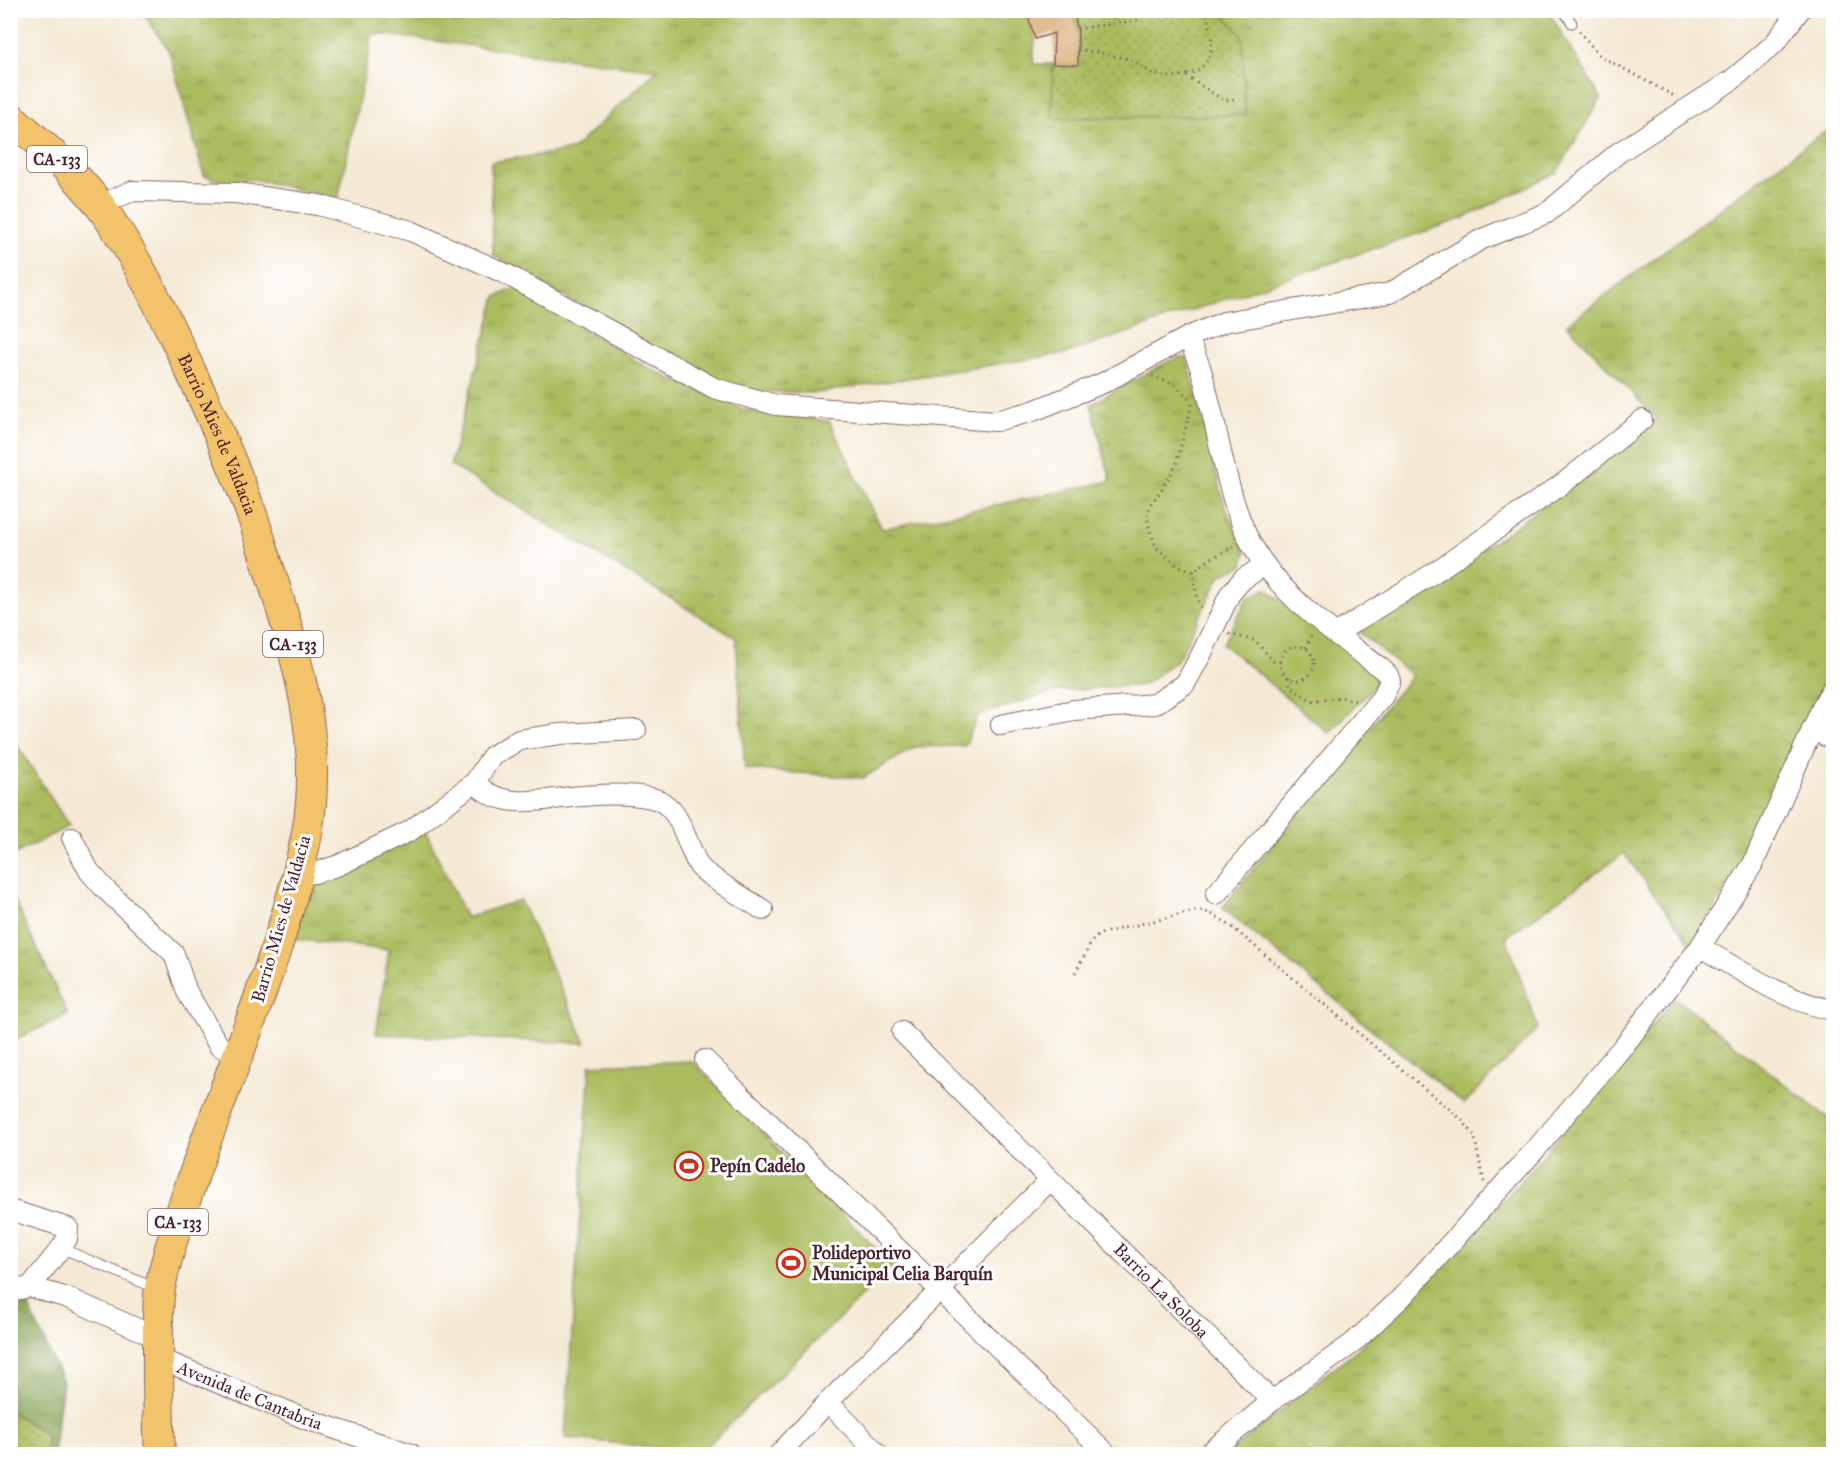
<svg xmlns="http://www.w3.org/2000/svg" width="1844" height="1465" font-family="'IM FELL Great Primer',serif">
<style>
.grass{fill:url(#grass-tufts);stroke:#7a6e45;stroke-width:1.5}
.forest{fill:url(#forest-crowns);stroke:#696240;stroke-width:1.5}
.park{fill:#abbc5f;stroke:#7a6e45;stroke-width:1.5}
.garden{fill:url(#garden-dots);stroke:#7a6e45;stroke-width:1.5}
.building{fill:#deb685}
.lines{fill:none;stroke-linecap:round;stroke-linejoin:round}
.lane-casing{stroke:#866666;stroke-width:11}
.street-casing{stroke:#866666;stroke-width:22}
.primary-casing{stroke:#866666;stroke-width:32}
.path{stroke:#866666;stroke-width:3;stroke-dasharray:1.5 4.5;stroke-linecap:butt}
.lane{stroke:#fff;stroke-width:9}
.street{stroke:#fff;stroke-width:20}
.primary{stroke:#f2c36a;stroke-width:30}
.labels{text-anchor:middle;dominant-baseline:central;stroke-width:6;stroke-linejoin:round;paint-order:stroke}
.shield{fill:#fff;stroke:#80626b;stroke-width:1.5}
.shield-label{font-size:16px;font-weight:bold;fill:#4a1f2b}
.street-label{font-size:18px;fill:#4a1f2b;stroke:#fff}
.poi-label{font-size:18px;font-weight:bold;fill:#4a1f2b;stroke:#fff;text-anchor:start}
</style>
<defs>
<pattern id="grass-tufts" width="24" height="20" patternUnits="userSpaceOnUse" patternTransform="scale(1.5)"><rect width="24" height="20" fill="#abbc5f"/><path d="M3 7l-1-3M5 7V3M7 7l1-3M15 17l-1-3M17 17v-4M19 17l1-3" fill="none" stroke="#8d984f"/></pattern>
<pattern id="forest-crowns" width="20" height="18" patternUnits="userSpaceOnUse" patternTransform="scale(1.5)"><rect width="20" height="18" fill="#88a456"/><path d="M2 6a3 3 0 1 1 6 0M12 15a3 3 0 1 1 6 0" fill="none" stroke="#718547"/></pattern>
<pattern id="garden-dots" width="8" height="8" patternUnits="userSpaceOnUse" patternTransform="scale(1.5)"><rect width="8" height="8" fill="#abbc5f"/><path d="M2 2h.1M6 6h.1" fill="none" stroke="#8d984f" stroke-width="1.8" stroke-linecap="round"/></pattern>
</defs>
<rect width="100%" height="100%" fill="#fff"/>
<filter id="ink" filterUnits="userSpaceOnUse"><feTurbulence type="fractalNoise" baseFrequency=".0167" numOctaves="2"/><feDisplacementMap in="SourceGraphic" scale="12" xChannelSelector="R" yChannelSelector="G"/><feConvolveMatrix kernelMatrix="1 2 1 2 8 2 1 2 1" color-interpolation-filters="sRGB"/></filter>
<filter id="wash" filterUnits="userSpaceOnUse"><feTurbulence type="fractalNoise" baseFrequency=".008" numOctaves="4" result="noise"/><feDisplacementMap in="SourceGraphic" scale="24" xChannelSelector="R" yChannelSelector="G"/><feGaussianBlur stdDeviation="1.35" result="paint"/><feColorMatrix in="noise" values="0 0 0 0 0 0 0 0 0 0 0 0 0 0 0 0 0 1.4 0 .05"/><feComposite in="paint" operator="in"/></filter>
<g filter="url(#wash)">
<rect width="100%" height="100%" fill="#f4e9d4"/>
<g class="grass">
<path d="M142 11H1026L1035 39 1033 64H1053L1052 118 1245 115 1242 35 1220 11H1548L1601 98 1557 172 1464 218 1067 353 816 393 748 391 698 372 609 323 493 255 491 162 572 150 657 70 373 33 338 199 254 179 226 183 204 176 169 51Z"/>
<path d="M1833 127V663L1744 862 1691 944 1624 853 1506 937 1538 1028 1464 1104 1222 908 1324 781 1412 676 1356 629 1508 532 1657 419 1567 324 1814 139Z"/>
<path d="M516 288 648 368 742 409 829 421 882 529 1111 481 1091 404 1167 362 1179 357 1187 358 1225 507 1246 552 1243 565 1221 575 1178 659 1144 685 1056 691 978 715 965 746 915 747 863 778 745 769 736 638 450 465 496 297Z"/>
<path d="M10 734 69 826 11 856H10Z"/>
<path d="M424 828 466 918 520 900 586 1043 376 1034 389 950 295 939 303 907 311 881Z"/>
<path d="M10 891 68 1015 11 1041H10Z"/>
<path d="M1675 998 1833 1122V1454H1227L1360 1347 1525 1177Z"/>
</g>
<path class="forest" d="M10 1265 63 1382 53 1454H45L47 1435 11 1412Z"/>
<g class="park">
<path d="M1266 589 1375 674 1376 685 1329 733 1223 644 1248 597Z"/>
<path d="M692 1061 893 1266 701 1452 565 1438 590 1065Z"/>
</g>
<g class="garden">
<path d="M1094 10 1157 11 1159 18 1181 11H1220L1242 35 1245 115 1052 118 1053 64H1078V33L1075 17Z"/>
<path d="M11 1412 47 1435 45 1454H11Z"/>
</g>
<g id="blocks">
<path class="building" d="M1026 10H1093L1075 17 1078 33V65L1053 64 1054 33 1035 39Z"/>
</g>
</g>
<g filter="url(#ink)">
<use href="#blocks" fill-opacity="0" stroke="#866666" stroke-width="1.5"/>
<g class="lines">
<g class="lane-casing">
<g id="lane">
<path d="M1563 10 1572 23"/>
<path d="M61 1248 155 1288"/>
</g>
</g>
<g class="street-casing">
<g id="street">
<path d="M100 205 132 191 236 193 318 205 411 231 506 274 714 388 776 405 996 421 1033 411 1103 383 1188 337 1224 322 1390 293 1482 239 1547 213 1618 153 1732 80 1774 44 1800 10"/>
<path d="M1188 337C1192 347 1196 357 1200 367 1216 418 1222 472 1241 522 1266 587 1329 629 1382 669L1388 675 1390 681 1383 696 1216 894"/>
<path d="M1335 634 1432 574 1565 482 1642 420"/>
<path d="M1001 725 1074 710 1155 704 1185 684 1201 655 1230 594 1243 579 1265 565"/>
<path d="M1812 729 1825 736 1834 737"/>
<path d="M475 782C501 813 548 798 583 796 605 794 629 793 651 798 682 804 685 844 699 866 706 876 750 901 763 910"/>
<path d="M72 838 89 871 105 889 174 954 187 992 219 1046 237 1055"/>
<path d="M298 874 315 873 339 865 410 831 475 782 492 756 519 740 560 734 636 730"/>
<path d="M1700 947C1741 970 1787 1003 1834 1010"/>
<path id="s1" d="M902 1032 1272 1401"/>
<path d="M705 1060 1107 1454"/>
<path d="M10 1210 68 1228 67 1239 61 1248 30 1287"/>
<path d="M10 1291 30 1287 68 1298 158 1338"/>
<path id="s2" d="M158 1358 306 1419 411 1454"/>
<path d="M828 1402 878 1454"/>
<path d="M779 1454 828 1402 1050 1180"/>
<path d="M1208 1454 1272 1401 1353 1343 1400 1299 1536 1149 1626 1043 1700 947 1753 864 1824 703 1834 686"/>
</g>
</g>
<g class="primary-casing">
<g id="primary">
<path id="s3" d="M10 117C42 144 73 171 98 203 132 248 156 299 180 349 206 403 231 458 252 515 260 538 266 561 274 584 299 666 323 746 307 833 285 945 236 1055 198 1163 184 1204 169 1245 160 1288 157 1307 158 1327 158 1346 158 1382 158 1418 160 1454"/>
</g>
</g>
<g class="path">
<path d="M1077 29 1137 20 1150 10"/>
<path d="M1579 31 1600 56 1674 96"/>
<path d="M1078 49C1093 52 1121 56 1133 61 1142 65 1148 73 1157 75 1167 78 1176 77 1185 75 1219 68 1213 36 1206 10"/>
<path d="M1186 76 1225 101 1234 99"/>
<path d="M1152 376 1173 384 1190 398"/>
<path d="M1192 404 1176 465 1162 489 1150 505 1147 516 1149 527 1156 547 1178 566 1193 571 1212 558 1235 546"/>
<path d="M1193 571 1197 599 1202 610"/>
<path d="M1229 634 1256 641 1273 661 1281 662"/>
<circle cx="1297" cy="663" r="17"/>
<path d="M1306 648 1311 636"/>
<path d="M1289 677 1290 686 1312 701 1340 697 1355 701"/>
<path d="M1075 973 1094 938 1103 933 1195 911C1210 910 1220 919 1232 927L1461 1119 1474 1135 1484 1182"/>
</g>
<use href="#lane" class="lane"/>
<use href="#street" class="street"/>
<use href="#primary" class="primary"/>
</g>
</g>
<defs>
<g id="stadium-ring" transform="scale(1.5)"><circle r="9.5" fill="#fff" stroke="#c8321e" stroke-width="1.5"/><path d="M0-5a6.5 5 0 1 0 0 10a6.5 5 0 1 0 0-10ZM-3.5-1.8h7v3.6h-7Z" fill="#c8321e"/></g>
</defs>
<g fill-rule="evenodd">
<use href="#stadium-ring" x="689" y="1166"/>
<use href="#stadium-ring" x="791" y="1263"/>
</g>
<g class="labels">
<g class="shield">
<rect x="27" y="146" width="60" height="26" rx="4.5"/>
<rect x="263" y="631" width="60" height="26" rx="4.5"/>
<rect x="148" y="1209" width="60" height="26" rx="4.5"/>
</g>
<g class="shield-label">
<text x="57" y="159">CA-133</text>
<text x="293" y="644">CA-133</text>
<text x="178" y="1222">CA-133</text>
</g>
<g class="street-label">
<text stroke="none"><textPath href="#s3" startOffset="384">Barrio Mies de Valdacia</textPath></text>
<text transform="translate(281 919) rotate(-74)">Barrio Mies de Valdacia</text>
<text stroke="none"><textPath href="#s1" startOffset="366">Barrio La Soloba</textPath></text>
<text stroke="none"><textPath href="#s2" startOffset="99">Avenida de Cantabria</textPath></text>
</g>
<g class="poi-label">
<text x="710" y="1166">Pepín Cadelo</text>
<text x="812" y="1253">Polideportivo<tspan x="812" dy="21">Municipal Celia Barquín</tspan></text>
</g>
</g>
<rect width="1844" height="1465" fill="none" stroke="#fff" stroke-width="36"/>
</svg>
